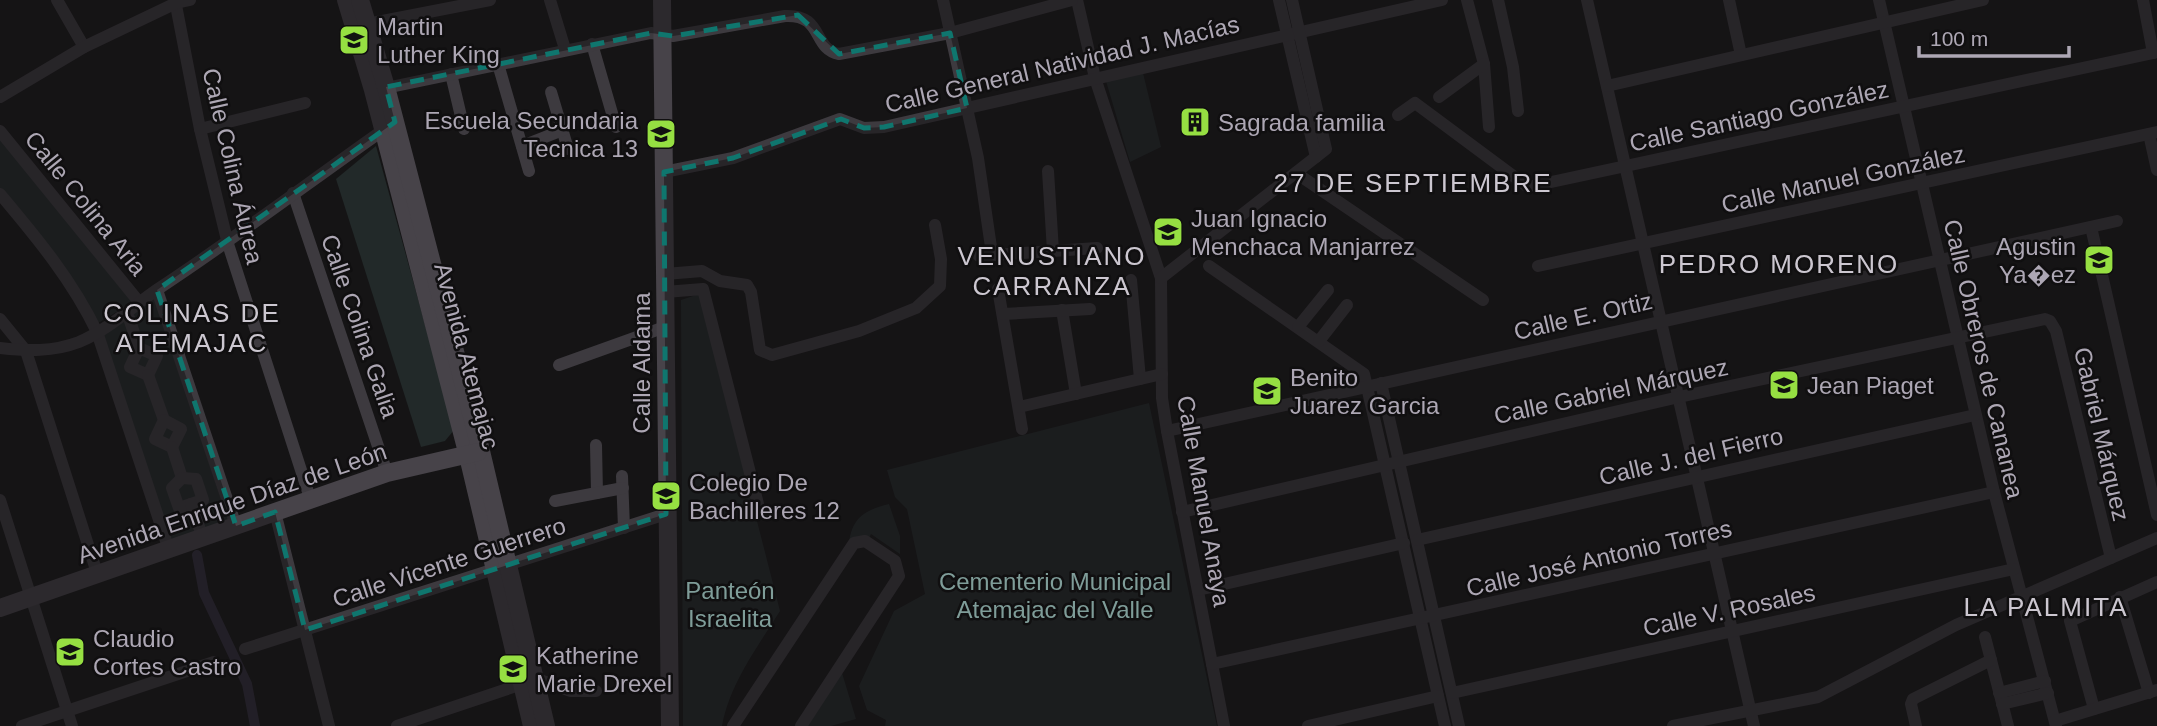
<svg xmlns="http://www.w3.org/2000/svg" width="2157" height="726" font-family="Helvetica,sans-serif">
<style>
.green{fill:#222929}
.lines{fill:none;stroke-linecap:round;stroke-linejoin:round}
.canal{stroke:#322e3c;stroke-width:10}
.street{stroke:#3d3a3f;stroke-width:12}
.secondary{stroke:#474349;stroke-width:18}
.marked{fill:none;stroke:#0f766e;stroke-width:5;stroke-dasharray:14 9;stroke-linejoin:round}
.labels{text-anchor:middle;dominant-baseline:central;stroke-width:5;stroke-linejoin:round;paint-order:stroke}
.poi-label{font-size:24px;fill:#ada7b4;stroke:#100f10;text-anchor:start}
.street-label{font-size:24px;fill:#ada7b4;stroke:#100f10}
.park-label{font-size:24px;fill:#7f9d99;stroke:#100f10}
.neighbourhood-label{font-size:26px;letter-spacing:2px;fill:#ccc7d0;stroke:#100f10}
</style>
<rect width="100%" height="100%" fill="#151415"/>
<g class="green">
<path d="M1143 73 1161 147 1130 162 1106 81Z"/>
<path d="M0 137 133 302 98 323 0 191Z"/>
<path d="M376 146 454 430 445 441 421 447 336 179Z"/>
<path d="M699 294 780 611C757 648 730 683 722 726H683L681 300Z"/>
<path d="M155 298 229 524 171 543 102 336Z"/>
<path d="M1149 403 1217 726H885L886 720 867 710 859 686 894 611 925 594 907 509 895 497 887 470Z"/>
<path d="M889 504 900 536V554L871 534 868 540 849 542C853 516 866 510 889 504Z"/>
<path d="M842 673 856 719 831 726H804Z"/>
</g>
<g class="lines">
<path class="canal" d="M197 555 204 593 247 684 255 726"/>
<g class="street">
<path d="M57 0 84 47"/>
<path d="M175 0 200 129 228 244 310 498"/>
<path d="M550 0 565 49"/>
<path d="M943 0 978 158 992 254"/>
<path d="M1077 0 1095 78 1161 278 1162 398 1167 431 1224 726"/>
<path d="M1279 0 1316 157"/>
<path d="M1467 0 1484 64 1489 127"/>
<path d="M1498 0 1513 67 1518 111"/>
<path d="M1587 0 1754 726"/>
<path d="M1729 0 1741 55"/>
<path d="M1879 0 1994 492 2056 726"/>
<path d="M2143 0 2153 53"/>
<path d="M367 24 490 0"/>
<path d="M592 44 616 127"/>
<path d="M498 64 529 171"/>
<path d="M451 74 464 129"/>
<path d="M1607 86 1983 0"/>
<path d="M381 89 651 33 673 36 785 16C824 14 812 49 839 54L950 33 1072 0"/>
<path d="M551 92 568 149"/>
<path d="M0 97 84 47 176 3 190 0"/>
<path d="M1439 97 1484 64"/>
<path d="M1398 115 1415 103 1528 187 2157 52"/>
<path d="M200 129 305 103"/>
<path d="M0 131 139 302"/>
<path d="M2149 134 2157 170"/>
<path d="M522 146 563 130"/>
<path d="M1048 171 1053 251"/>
<path d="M664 172 733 158 840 119 864 128 884 127 1442 0"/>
<path d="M1296 173 1483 300"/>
<path d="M293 193 387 473"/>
<path d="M0 194C37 238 72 280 97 332L169 550"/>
<path d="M2091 227 2157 515"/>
<path d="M979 256 1097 248"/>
<path d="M1209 266 1364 374 1445 726"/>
<path d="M1538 266 2157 132"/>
<path d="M665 274 702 271 720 281 747 285 751 292 760 350 772 355 859 331 916 308 940 286 941 259 935 225"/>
<path d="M1161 278 1326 149 1292 0"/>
<path d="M1131 280 1140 379"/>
<path d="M998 289 1022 429"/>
<path d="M157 290 236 526"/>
<path d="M665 292 703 289 759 508"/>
<path d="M1062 310 1076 394"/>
<path d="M1003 314 1090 309"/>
<path d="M129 318 139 348"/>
<path d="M0 319 26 351 98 576"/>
<path d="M1298 327 1328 290"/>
<path d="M1319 341 1347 305"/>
<path d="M0 348C27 351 53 352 79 342 108 330 133 306 158 289 237 237 312 180 389 126"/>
<path d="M139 348 157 356 148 375 130 367Z"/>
<path d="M559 365 665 327"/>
<path d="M148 375 164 420"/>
<path d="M1381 383 1459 726"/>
<path d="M1019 407 1162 374"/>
<path d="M164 420 181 429 172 447 155 439Z"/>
<path d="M1167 431 2117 221"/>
<path d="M596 445 597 493"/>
<path d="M172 447 182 478"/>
<path d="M622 476 624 528"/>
<path d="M182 478 196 479 203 500 179 508 172 488Z"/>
<path d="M0 500 72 726"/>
<path d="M555 501 623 488"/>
<path d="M191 504 203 538"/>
<path d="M275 512 329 726"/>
<path d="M1182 512 1679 397 2045 319 2050 321 2056 331 2111 558"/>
<path d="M1417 540 1975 415"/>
<path d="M1198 590 1404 543"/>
<path d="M2120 597 2149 693"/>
<path d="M1985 637 2008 726"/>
<path d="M245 649 666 514"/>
<path d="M1212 664 1994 492"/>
<path d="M1452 693 2014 569"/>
<path d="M1999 693 2045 681"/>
<path d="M2002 704 2048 693"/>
<path d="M2094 709 2070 621 2157 582"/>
<path d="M2055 721 2157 690"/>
<path d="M22 726 214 662"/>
<path d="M397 726 537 679 571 691H596"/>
<path d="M733 726 854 543 865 541 895 561 899 576 801 726"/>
<path d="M1308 726 1438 696"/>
<path d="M1673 726 1818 697 1956 625 2157 538"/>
<path d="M1916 726 1911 704 1913 699 1991 660"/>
</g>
<g class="secondary">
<path d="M346 0 373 90 467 452 532 726"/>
<path d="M360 0 386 87 481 451 546 726"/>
<path d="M662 0 670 726"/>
<path d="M0 608 387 473 478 452"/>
</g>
</g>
<path d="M0 0H2157V726H0ZM798 15 839 54 950 33 967 108 884 127 864 128 841 119 733 158 664 172 666 514 305 630 275 512 236 526 157 290 395 122 386 87 651 33 673 36Z" fill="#151415" fill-opacity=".55" fill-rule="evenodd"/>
<path class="marked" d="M798 15 839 54 950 33 967 108 884 127 864 128 841 119 733 158 664 172 666 514 305 630 275 512 236 526 157 290 395 122 386 87 651 33 673 36Z"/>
<defs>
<g id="school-square" transform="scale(1.575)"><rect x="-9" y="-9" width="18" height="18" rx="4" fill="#96df42" stroke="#100f10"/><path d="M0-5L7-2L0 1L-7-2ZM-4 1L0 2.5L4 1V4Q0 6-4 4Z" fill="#111"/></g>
<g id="building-square" transform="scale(1.575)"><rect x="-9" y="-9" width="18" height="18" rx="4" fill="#96df42" stroke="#100f10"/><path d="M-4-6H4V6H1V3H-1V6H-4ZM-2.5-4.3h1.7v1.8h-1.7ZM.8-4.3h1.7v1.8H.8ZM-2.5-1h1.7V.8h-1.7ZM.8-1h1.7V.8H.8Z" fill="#111"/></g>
<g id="university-square" transform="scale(1.575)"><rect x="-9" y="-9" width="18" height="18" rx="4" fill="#96df42" stroke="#100f10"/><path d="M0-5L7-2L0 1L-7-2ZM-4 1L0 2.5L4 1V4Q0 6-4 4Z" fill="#111"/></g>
</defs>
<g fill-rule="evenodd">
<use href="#school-square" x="354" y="40"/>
<use href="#building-square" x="1195" y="122"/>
<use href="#school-square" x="661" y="134"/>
<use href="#school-square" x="1168" y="232"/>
<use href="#school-square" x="2099" y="260"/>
<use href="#school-square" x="1784" y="385"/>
<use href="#school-square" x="1267" y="391"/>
<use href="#university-square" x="666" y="496"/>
<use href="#school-square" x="70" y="652"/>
<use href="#school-square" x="513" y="669"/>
</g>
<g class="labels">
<g class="poi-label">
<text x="377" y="26">Martin<tspan x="377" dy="28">Luther King</tspan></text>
<text x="638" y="120" text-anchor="end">Escuela Secundaria<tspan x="638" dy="28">Tecnica 13</tspan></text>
<text x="1218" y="122">Sagrada familia</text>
<text x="1191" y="218">Juan Ignacio<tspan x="1191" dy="28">Menchaca Manjarrez</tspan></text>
<text x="2076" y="246" text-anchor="end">Agustin<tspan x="2076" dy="28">Ya�ez</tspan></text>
<text x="1290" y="377">Benito<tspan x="1290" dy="28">Juarez Garcia</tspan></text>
<text x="1807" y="385">Jean Piaget</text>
<text x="689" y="482">Colegio De<tspan x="689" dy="28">Bachilleres 12</tspan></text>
<text x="93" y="638">Claudio<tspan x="93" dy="28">Cortes Castro</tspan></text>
<text x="536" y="655">Katherine<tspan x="536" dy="28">Marie Drexel</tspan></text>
</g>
<g class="street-label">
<text transform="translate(1062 64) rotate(-13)">Calle General Natividad J. Macías</text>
<text transform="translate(1759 116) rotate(-12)">Calle Santiago González</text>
<text transform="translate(233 166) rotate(77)">Calle Colina Áurea</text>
<text transform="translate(1843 179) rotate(-12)">Calle Manuel González</text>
<text transform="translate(86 203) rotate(51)">Calle Colina Aria</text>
<text transform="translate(1583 316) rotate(-13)">Calle E. Ortiz</text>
<text transform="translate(360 326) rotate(71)">Calle Colina Galia</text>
<text transform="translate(467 356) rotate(75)">Avenida Atemajac</text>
<text transform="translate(1984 359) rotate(77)">Calle Obreros de Cananea</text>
<text transform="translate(641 363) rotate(-90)">Calle Aldama</text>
<text transform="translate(1611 391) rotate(-12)">Calle Gabriel Márquez</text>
<text transform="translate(2102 434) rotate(77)">Gabriel Márquez</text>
<text transform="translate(1691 456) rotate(-13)">Calle J. del Fierro</text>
<text transform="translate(1204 501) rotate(80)">Calle Manuel Anaya</text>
<text transform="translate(232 503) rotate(-19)">Avenida Enrique Díaz de León</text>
<text transform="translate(1599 558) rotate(-13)">Calle José Antonio Torres</text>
<text transform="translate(449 562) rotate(-18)">Calle Vicente Guerrero</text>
<text transform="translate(1729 610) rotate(-12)">Calle V. Rosales</text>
</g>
<g class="park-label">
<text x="1055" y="581">Cementerio Municipal<tspan x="1055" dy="28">Atemajac del Valle</tspan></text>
<text x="730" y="590">Panteón<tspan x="730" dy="28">Israelita</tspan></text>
</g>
<g class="neighbourhood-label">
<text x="1413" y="183">27 DE SEPTIEMBRE</text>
<text x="1052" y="256">VENUSTIANO<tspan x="1052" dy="30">CARRANZA</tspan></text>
<text x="1779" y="264">PEDRO MORENO</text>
<text x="192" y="313">COLINAS DE<tspan x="192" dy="30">ATEMAJAC</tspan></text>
<text x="2046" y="607">LA PALMITA</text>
</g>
</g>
<path d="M1919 46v10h150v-10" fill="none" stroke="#ada7b4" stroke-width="3.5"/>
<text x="1930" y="46" font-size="21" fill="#ada7b4" stroke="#100f10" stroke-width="5" paint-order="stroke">100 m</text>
</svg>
